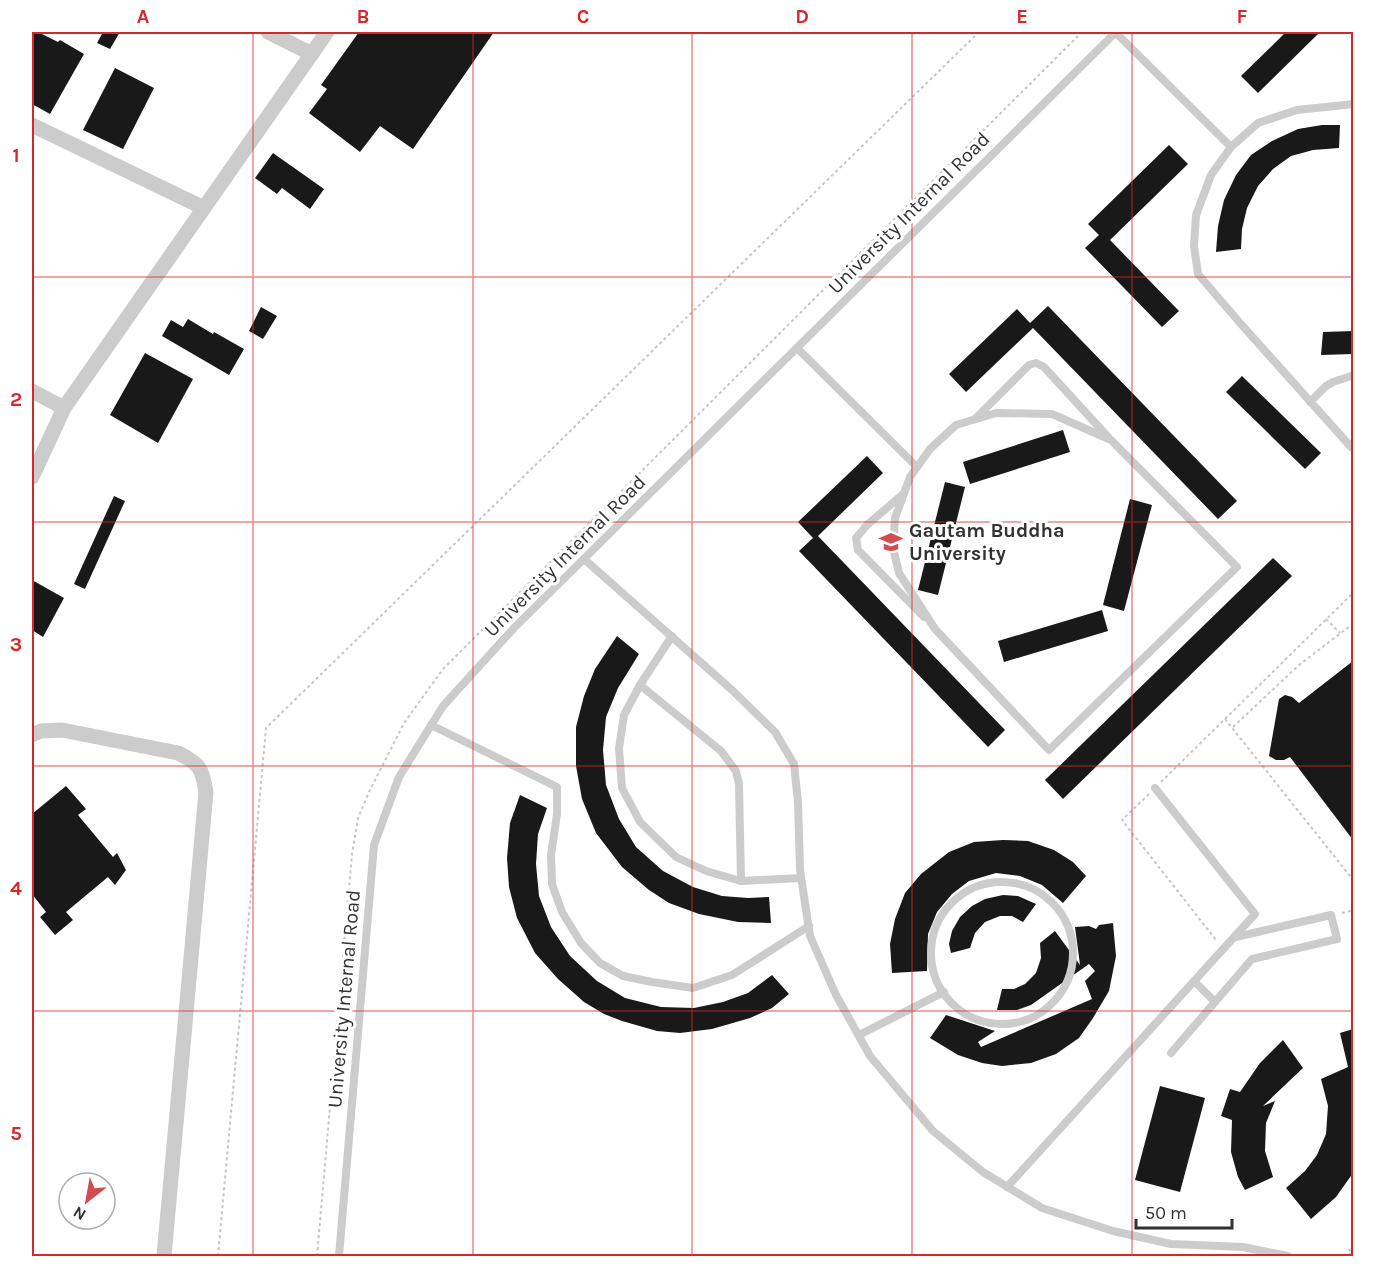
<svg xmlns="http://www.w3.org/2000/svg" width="1385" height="1288" font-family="Karla,sans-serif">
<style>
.building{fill:#191919}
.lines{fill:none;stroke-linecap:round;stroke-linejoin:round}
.path{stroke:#c6c6c6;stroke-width:2;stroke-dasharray:3 3;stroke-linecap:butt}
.lane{stroke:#ccc;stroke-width:8}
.street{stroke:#ccc;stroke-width:15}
.grid{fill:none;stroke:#d62828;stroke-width:1.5;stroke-opacity:0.55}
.labels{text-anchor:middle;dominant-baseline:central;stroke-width:6;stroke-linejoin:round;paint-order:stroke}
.street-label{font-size:20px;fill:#323232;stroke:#fff}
.poi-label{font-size:20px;font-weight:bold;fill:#323232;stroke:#fff;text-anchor:start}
.neatline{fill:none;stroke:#d62828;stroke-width:2}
.grid-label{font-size:20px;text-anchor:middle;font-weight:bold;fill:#d62828}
</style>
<rect width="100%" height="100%" fill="#fff"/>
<g class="building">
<path d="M35 32H38L58 42 60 40 84 54 50 114 32 104V38Z"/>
<path d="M103 32H120L110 49 97 43Z"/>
<path d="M359 32H494L413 149 380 126 360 152 309 113 327 89 321 85Z"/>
<path d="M1286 32H1320L1258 93 1241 76Z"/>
<path d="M115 68 154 88 123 149 83 130Z"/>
<path d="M1322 125H1340L1339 148 1313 150 1291 156 1273 169 1258 186 1247 208 1242 229 1241 249 1216 252 1218 226 1224 200 1236 175 1251 155 1272 141 1298 129Z"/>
<path d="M1169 145 1188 164 1110 240 1179 311 1162 327 1085 248 1099 235 1088 224Z"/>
<path d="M273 153 324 189 310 209 282 188 277 194 255 178Z"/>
<path d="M1048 306 1237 501 1218 519 1033 328 966 392 949 374 1017 309 1030 323Z"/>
<path d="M261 307 277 316 263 339 249 331Z"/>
<path d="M188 319 213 334 214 332 244 349 229 375 162 336 171 320 183 327Z"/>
<path d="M1353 331V354L1321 355 1323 332Z"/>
<path d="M145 353 193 379 158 443 110 415Z"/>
<path d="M1242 376 1321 453 1305 469 1226 392Z"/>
<path d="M1063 430 1070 452 970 484 963 462Z"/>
<path d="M867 456 883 473 818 536 1005 730 988 747 799 551 813 538 798 522Z"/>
<path d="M945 482 965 487 938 595 918 590Z"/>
<path d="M114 496 125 501 85 589 74 584Z"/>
<path d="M1130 499 1152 505 1124 611 1103 605Z"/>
<path d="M1273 558 1292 576 1063 799 1045 780Z"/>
<path d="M32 580 64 598 43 637 32 630Z"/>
<path d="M1102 610 1108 631 1004 662 998 641Z"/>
<path d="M617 636 639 654 618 688 606 717 603 750 606 785 619 819 636 847 663 871 693 887 722 896 748 898 769 897 771 923 738 922 699 914 669 903 649 890 622 867 596 833 582 799 576 766V727L584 696 595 669Z"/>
<path d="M1353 661V840L1290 757 1284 760H1276L1269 756 1279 699 1285 695 1292 697 1299 703Z"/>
<path d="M66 786 86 809 78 815 113 857 117 853 126 870 115 885 108 877 66 912 73 920 55 935 40 917 46 912 32 894V814Z"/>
<path d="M520 795 547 808 538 834 536 864 539 896 551 927 570 956 597 981 625 998 661 1007 694 1008 723 1002 748 993 772 975 789 994 772 1008 750 1018 712 1029 680 1033 657 1031 622 1021 604 1014 584 1002 558 979 535 953 517 918 509 887 507 858 510 823Z"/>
<path d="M1003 840 1028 841 1054 850 1073 862 1086 876 1063 903 1042 885 1020 876 996 873 969 881 952 894 937 912 928 934 927 971 892 973 890 944 895 919 905 893 921 874 949 852 974 842Z"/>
<path d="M1003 895 1018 896 1036 904 1023 922 1012 916H1000L985 922 975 933 970 948 951 953 949 944 952 931 960 917 972 906 985 899Z"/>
<path d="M1113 923 1116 956 1109 991 1093 1018 1079 1038 1056 1054 1031 1063 1002 1066 982 1063 958 1055 930 1038 946 1015 995 1031 978 1042 981 1047 1092 999 1085 981 1095 971 1089 964 1031 1005 1017 1010H997L1002 989H1014L1025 984 1036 973 1041 958 1040 943 1055 931 1080 965 1075 927 1089 926 1096 929 1099 925Z"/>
<path d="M1353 1029V1173L1336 1197 1311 1219 1286 1188 1305 1171 1317 1155 1326 1134 1328 1106 1321 1079 1348 1067 1340 1033Z"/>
<path d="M1283 1040 1303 1068 1263 1106 1275 1101 1266 1123 1265 1151 1273 1177 1245 1190 1238 1177 1231 1152 1232 1120 1221 1116 1230 1089 1240 1092 1260 1063Z"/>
<path d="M1160 1086 1205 1098 1180 1192 1135 1180Z"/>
</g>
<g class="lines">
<g class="path">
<path d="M1326 619 1340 633"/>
<path d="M1225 719 1354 881"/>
<path d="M1233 727 1299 665 1354 623"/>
<path d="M1161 782 1354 592"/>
<path d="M1149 794 1122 820 1216 940"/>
<path d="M1342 913 1354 910"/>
<path d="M218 1256 266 728 979 32"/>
<path d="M317 1256 352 854 358 818 369 792 404 723 443 669 1082 32"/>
<path d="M1350 1256 1349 1250 1354 1249"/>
</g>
<g class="lane">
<path d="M1115 32 1231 147"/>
<path d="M1354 104 1297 110 1258 123 1231 147 1211 175 1196 215 1194 246 1198 274 1240 323 1351 447 1354 444"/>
<path d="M797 348 917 467"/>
<path d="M1310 402 1326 386 1333 382 1354 375"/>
<path d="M996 413 1052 414 1111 440 1237 567 1049 750 935 629 899 573 893 548 895 518 910 477 930 449 956 425Z"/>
<path d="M976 418 1029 365 1036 363 1044 367 1108 437"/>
<path d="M902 495 867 525 856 538 858 550 924 617"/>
<path d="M584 559 732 690 775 732 794 764 798 802 800 870 810 936 836 995 870 1056 933 1131 983 1172 1042 1208 1113 1231 1171 1244 1243 1247 1288 1256"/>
<path d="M672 636 640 685 624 715 619 748 622 788 640 822 676 857 706 871 741 881 801 878"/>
<path d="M640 685 721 751 736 771 739 784 741 881"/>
<path d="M431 725 557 787V814L551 855 552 884 562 912 581 943 600 963 623 976 652 982 693 988 732 975 809 926"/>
<circle cx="1002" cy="953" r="71"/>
<path d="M1194 981 1215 1002"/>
<path d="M859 1035 944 992"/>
<path d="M1171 1053 1252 959 1337 939 1331 915 1236 937"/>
<path d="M1007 1187 1255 914 1155 788"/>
<path d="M339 1256 374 845 399 777 443 706 514 628 1116 32"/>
</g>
<g class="street">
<path d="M268 32 312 54"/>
<path d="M32 125 204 208"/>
<path d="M32 391 64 408"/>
<path d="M32 477 64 408 327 32"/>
<path d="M32 735 41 731 62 730 178 753C200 764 202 768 206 792L164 1256"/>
</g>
</g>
<path class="grid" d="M253 32V1256M473 32V1256M692 32V1256M912 32V1256M1132 32V1256M32 277H1354M32 522H1354M32 766H1354M32 1011H1354"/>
<defs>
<g id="university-bare" transform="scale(1.8)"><path d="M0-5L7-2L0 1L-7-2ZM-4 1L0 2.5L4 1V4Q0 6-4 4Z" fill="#d14b4f" stroke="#fff" stroke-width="2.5" paint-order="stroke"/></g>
</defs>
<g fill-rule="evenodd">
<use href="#university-bare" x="891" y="542"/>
</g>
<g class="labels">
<g class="street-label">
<text transform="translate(909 213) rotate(-45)">University Internal Road</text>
<text transform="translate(565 556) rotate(-45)">University Internal Road</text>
<text transform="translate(344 999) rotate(-85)">University Internal Road</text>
</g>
<g class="poi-label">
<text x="909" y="530">Gautam Buddha<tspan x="909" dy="23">University</tspan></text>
</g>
</g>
<rect width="1385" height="1288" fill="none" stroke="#ffffff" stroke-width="66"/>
<g transform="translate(87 1201) rotate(211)"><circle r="28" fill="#ffffff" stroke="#adadad" stroke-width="1.5"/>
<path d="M0-4.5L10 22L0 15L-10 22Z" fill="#d14b4f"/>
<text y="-9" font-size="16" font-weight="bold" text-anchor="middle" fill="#323232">N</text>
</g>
<path d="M1136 1219v9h96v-9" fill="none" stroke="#323232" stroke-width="3"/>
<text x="1145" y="1219" font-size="18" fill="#323232" stroke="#ffffff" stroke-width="4.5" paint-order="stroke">50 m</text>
<rect x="33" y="33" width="1319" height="1222" class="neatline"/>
<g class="grid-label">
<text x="143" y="23">A</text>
<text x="363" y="23">B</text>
<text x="583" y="23">C</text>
<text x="802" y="23">D</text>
<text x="1022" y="23">E</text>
<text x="1242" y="23">F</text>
<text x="16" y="162">1</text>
<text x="16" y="406">2</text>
<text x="16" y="651">3</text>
<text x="16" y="895">4</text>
<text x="16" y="1140">5</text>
</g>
</svg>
